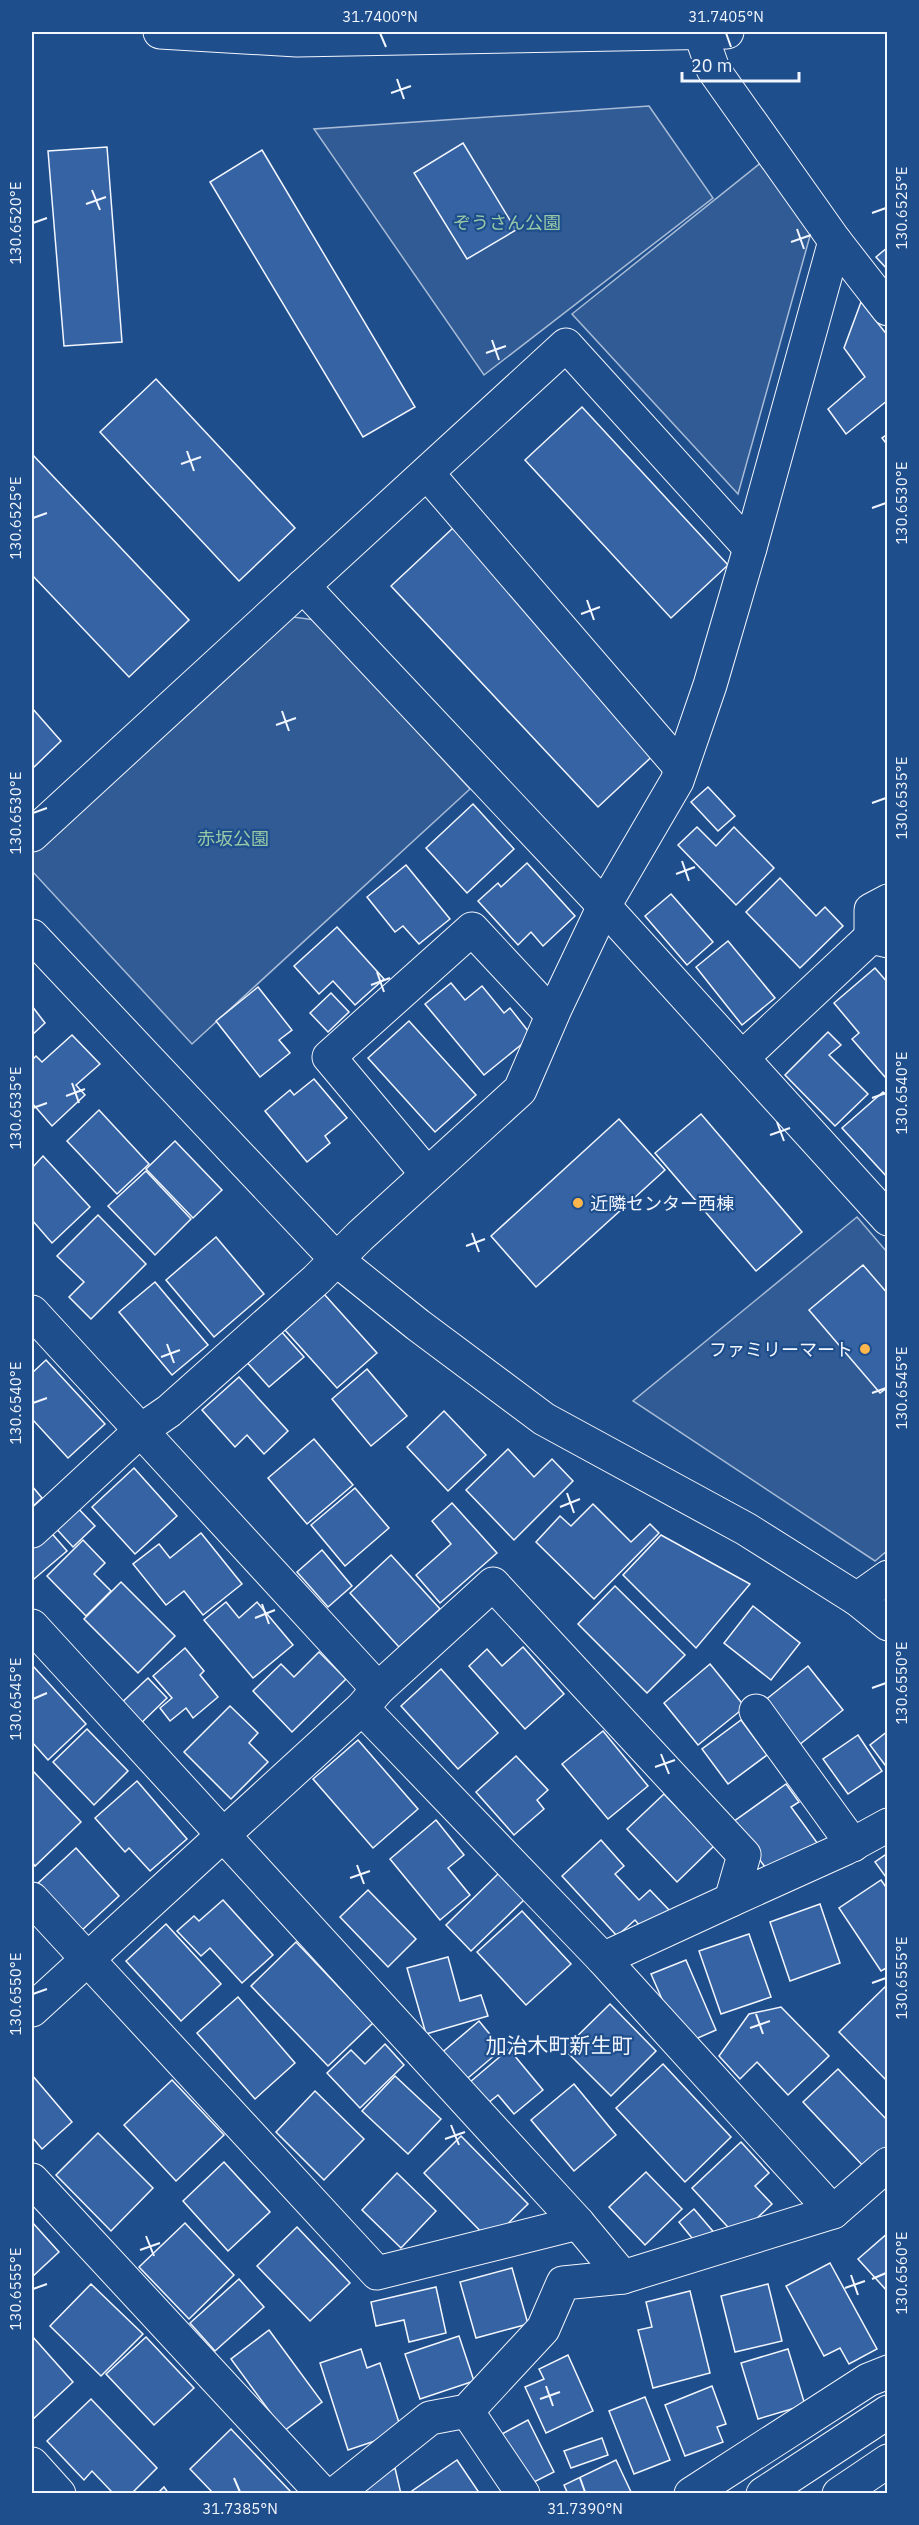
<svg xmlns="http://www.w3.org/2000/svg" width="919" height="2525" font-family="'IBM Plex Sans','Noto Sans JP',sans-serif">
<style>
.built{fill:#305b95;stroke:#a8bbd7;stroke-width:1.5}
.building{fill:#3563a3;stroke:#f2f6ff;stroke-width:1.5}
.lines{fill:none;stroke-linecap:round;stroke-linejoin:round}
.street-casing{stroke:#f2f6ff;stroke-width:35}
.secondary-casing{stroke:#f2f6ff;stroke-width:35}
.highway-casing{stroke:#f2f6ff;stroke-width:35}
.street{stroke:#1f4e8c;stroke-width:33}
.secondary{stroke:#1f4e8c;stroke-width:33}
.highway{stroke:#1f4e8c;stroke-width:33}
.ticks{fill:none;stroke:#f2f6ff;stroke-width:2}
.poi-dot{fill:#ffb74d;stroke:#1f4e8c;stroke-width:2}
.labels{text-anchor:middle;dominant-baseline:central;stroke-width:4.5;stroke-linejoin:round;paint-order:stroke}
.park-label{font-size:18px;fill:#97c8a6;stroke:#1f4e8c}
.poi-label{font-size:18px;fill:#f2f6ff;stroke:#1f4e8c;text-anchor:start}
.quarter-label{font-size:21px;fill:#f2f6ff;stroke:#1f4e8c}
.neatline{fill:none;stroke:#f2f6ff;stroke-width:2}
.ticks-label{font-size:15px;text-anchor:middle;fill:#f2f6ff}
</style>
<rect width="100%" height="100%" fill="#1f4e8c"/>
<g class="built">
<path d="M649 106 713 198 484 375 314 129Z"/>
<path d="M768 157 815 218 738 494 572 314Z"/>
<path d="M293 617 315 620 470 789 192 1044 32 871V853Z"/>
<path d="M857 1217 887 1252 888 1550 875 1561 633 1401Z"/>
</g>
<g class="building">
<path d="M463 143 516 230 467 259 414 173Z"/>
<path d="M107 147 122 342 64 346 48 151Z"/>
<path d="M262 150 415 407 363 437 210 182Z"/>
<path d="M888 247V270L876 257Z"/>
<path d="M861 302 888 336V400L846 434 828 409 865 377 844 348Z"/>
<path d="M156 379 295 528 239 581 100 432Z"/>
<path d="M582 407 728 565 671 618 525 460Z"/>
<path d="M888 434V446L882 438Z"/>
<path d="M32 454 189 620 129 677 32 575Z"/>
<path d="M453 528 660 749 598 807 391 586Z"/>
<path d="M32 708 61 741 32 769Z"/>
<path d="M708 787 735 816 718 831 691 802Z"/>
<path d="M473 804 514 849 467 893 426 848Z"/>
<path d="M697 827 716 846 734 827 774 868 736 905 678 845Z"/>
<path d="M527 863 575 916 543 946 531 932 518 945 478 901 498 883 501 887Z"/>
<path d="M406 865 450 919 419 944 403 926 395 932 367 897Z"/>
<path d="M780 878 816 916 825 907 843 926 800 968 746 912Z"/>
<path d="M671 894 713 942 687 965 645 916Z"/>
<path d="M337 927 384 979 355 1005 333 981 319 994 294 966Z"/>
<path d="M728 941 775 998 742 1025 696 967Z"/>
<path d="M875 968 888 983V1075L885 1077 852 1039 859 1033 834 1003Z"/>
<path d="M451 983 465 1000 482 986 504 1013 510 1008 532 1036 484 1075 425 1004Z"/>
<path d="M258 987 292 1030 279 1040 290 1053 260 1077 216 1021Z"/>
<path d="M331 993 349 1012 328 1032 310 1013Z"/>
<path d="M32 1006 45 1023 32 1035Z"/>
<path d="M409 1021 476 1095 435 1132 368 1058Z"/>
<path d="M828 1032 841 1045 829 1055 868 1094 835 1126 785 1075Z"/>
<path d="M72 1035 100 1064 76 1085 85 1095 52 1126 32 1103V1060L36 1056 42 1062Z"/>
<path d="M314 1079 347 1118 325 1136 330 1143 307 1162 265 1111 290 1090 294 1095Z"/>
<path d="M883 1092 888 1097V1178L842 1128Z"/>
<path d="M99 1110 149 1164 117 1194 67 1141Z"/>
<path d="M701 1114 802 1232 756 1271 655 1153Z"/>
<path d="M619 1119 665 1170 536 1287 491 1236Z"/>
<path d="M175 1141 222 1190 193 1218 146 1169Z"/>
<path d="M43 1156 90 1207 52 1243 32 1220V1168Z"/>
<path d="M146 1171 191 1219 155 1255 108 1206Z"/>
<path d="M98 1215 146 1264 91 1319 69 1297 84 1282 57 1256Z"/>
<path d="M216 1237 264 1294 214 1337 166 1280Z"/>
<path d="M863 1265 888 1294V1387L880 1393 809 1310Z"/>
<path d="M155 1282 208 1345 172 1375 119 1312Z"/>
<path d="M324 1294 377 1353 337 1388 285 1330Z"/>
<path d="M279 1329 304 1357 269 1387 244 1359Z"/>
<path d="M46 1360 105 1424 68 1458 33 1420 32 1421V1373Z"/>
<path d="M367 1369 407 1416 371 1446 332 1399Z"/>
<path d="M239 1377 288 1431 264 1454 247 1435 235 1447 202 1410Z"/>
<path d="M444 1411 486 1455 448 1491 407 1447Z"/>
<path d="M314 1439 353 1485 307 1524 268 1478Z"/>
<path d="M508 1449 534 1477 552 1459 573 1481 514 1540 466 1490Z"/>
<path d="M134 1468 177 1516 135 1554 92 1507Z"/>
<path d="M32 1486 42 1498 32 1507Z"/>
<path d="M355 1488 389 1528 345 1566 311 1525Z"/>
<path d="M73 1503 95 1526 73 1547 51 1523Z"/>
<path d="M452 1503 497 1553 440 1603 416 1575 451 1544 432 1521Z"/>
<path d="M593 1504 631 1542 650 1524 659 1533 594 1599 536 1542 560 1516 571 1526Z"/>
<path d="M48 1529 67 1551 34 1579 32 1576V1544Z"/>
<path d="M201 1533 242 1584 203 1615 184 1591 166 1605 133 1564 159 1544 170 1558Z"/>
<path d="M661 1535 750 1584 696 1648 623 1575Z"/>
<path d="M83 1540 105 1563 94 1574 111 1591 86 1616 47 1576Z"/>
<path d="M322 1550 352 1586 328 1607 297 1572Z"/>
<path d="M391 1555 440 1609 399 1647 350 1593Z"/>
<path d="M121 1582 175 1636 138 1673 84 1619Z"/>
<path d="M615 1586 685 1655 647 1693 578 1624Z"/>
<path d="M226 1602 239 1618 257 1602 293 1645 253 1678 204 1620Z"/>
<path d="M753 1606 800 1643 771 1680 724 1643Z"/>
<path d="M523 1647 564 1694 525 1729 469 1666 487 1649 502 1666Z"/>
<path d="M185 1648 204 1671 200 1675 218 1697 193 1718 186 1708 170 1721 160 1708 172 1698 153 1676Z"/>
<path d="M319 1652 346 1679 292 1732 253 1691 281 1664 294 1677Z"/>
<path d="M710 1664 745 1707 698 1745 664 1703Z"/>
<path d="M33 1666 86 1724 48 1760 32 1742Z"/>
<path d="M808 1666 843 1710 799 1745 764 1701Z"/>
<path d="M441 1669 498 1733 458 1769 401 1706Z"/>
<path d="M148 1678 167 1698 136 1728 117 1707Z"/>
<path d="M230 1706 258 1733 249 1743 268 1762 231 1799 184 1752Z"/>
<path d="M741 1720 767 1755 728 1784 702 1749Z"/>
<path d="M87 1729 128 1771 94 1805 53 1762Z"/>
<path d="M603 1731 648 1786 608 1819 562 1764Z"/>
<path d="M888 1731V1769L870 1745Z"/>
<path d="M858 1735 882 1771 848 1794 823 1759Z"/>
<path d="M358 1740 418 1809 373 1848 313 1779Z"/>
<path d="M516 1756 548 1790 537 1800 544 1809 514 1835 476 1792Z"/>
<path d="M34 1772 81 1822 35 1866 32 1862V1774Z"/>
<path d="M137 1781 187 1839 150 1871 129 1848 125 1852 95 1818Z"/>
<path d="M786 1784 799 1802 791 1807 818 1844 772 1877 733 1822Z"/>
<path d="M664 1794 714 1846 677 1882 627 1829Z"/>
<path d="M436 1820 464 1855 448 1868 470 1895 440 1920 390 1859Z"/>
<path d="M601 1840 624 1866 615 1874 639 1900 650 1890 671 1912 647 1934 635 1920 617 1936 562 1876Z"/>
<path d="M76 1848 119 1896 81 1931 37 1884Z"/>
<path d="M888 1853V1880L875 1862Z"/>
<path d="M501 1871 526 1898 471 1951 446 1925Z"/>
<path d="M881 1880 888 1890V1967L881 1971 839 1908Z"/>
<path d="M368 1890 416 1939 388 1967 340 1917Z"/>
<path d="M223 1900 273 1955 242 1983 210 1948 201 1956 177 1931 194 1916 199 1921Z"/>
<path d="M820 1904 840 1963 790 1981 770 1922Z"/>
<path d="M522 1911 571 1964 526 2005 477 1952Z"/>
<path d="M166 1924 221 1984 181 2021 126 1961Z"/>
<path d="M749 1934 771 1997 721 2014 699 1951Z"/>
<path d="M296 1942 373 2023 328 2066 251 1986Z"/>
<path d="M448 1957 460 2001 481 1995 488 2016 426 2034 407 1968Z"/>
<path d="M686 1960 716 2030 682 2045 651 1974Z"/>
<path d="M888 1984V2082L839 2032Z"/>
<path d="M238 1997 295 2063 255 2099 197 2033Z"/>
<path d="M610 2004 656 2051 611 2096 564 2049Z"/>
<path d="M781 2007 829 2056 788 2095 757 2062 740 2079 719 2056 749 2014Z"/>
<path d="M479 2021 502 2049 462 2083 439 2055Z"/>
<path d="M385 2044 404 2065 360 2108 327 2073 351 2050 365 2064Z"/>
<path d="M509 2049 543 2090 514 2114 498 2095 488 2103 470 2082Z"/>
<path d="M663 2064 731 2137 685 2182 616 2108Z"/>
<path d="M838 2069 888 2121V2146L865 2168 803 2102Z"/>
<path d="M32 2075 72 2122 42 2149 32 2137Z"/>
<path d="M395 2076 441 2119 408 2154 362 2111Z"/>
<path d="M172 2080 224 2135 176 2181 124 2125Z"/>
<path d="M574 2084 616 2135 574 2171 531 2120Z"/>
<path d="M315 2091 364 2139 324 2180 276 2132Z"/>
<path d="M98 2133 153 2188 111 2231 56 2175Z"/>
<path d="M461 2136 528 2204 490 2241 424 2173Z"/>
<path d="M741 2142 769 2173 755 2186 772 2204 737 2237 692 2188Z"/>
<path d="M224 2162 270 2212 228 2251 183 2201Z"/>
<path d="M646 2172 682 2209 645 2245 609 2207Z"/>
<path d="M397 2173 436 2211 401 2248 362 2210Z"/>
<path d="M694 2209 717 2236 701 2249 679 2222Z"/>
<path d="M32 2222 59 2252 32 2277Z"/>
<path d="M185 2223 234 2275 189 2319 139 2267Z"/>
<path d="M297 2227 350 2283 310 2321 257 2266Z"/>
<path d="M888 2233V2292L858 2259Z"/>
<path d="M830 2263 877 2349 849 2364 840 2348 824 2356 786 2286Z"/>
<path d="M512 2268 528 2324 476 2338 460 2282Z"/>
<path d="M239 2279 264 2307 215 2351 190 2323Z"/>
<path d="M91 2284 143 2334 101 2376 50 2326Z"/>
<path d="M768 2284 782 2341 735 2352 721 2296Z"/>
<path d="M436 2287 446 2333 409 2342 404 2320 376 2326 371 2302Z"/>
<path d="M690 2291 710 2373 653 2388 638 2330 652 2327 646 2302Z"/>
<path d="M269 2330 322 2402 284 2431 231 2359Z"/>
<path d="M32 2336 73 2382 32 2420Z"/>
<path d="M459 2336 474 2381 420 2399 405 2354Z"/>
<path d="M146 2337 194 2388 154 2425 106 2374Z"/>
<path d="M361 2349 367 2368 380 2363 402 2432 348 2450 320 2363Z"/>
<path d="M788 2349 805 2405 758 2419 741 2363Z"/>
<path d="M568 2355 593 2411 546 2433 525 2387 544 2379 539 2369Z"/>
<path d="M712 2386 726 2424 717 2427 723 2442 685 2456 665 2405Z"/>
<path d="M645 2397 670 2460 634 2474 609 2411Z"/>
<path d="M91 2399 157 2468 131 2494H109L111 2491 92 2471 84 2480 47 2441Z"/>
<path d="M528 2420 554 2472 526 2486 500 2435Z"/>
<path d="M231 2429 291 2492 289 2494H214L190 2469Z"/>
<path d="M602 2438 608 2455 571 2468 564 2451Z"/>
<path d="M457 2460 480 2494H414L412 2491Z"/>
<path d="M616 2460 632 2494H568L564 2485Z"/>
<path d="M395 2468 401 2494H357V2491Z"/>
<path d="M164 2487 169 2494H157Z"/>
</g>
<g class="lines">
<g class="street-casing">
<g id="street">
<path d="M700 32 713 69 835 241 888 309"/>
<path d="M427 473 681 768"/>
<path d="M303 586 566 345 750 548"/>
<path d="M32 835 303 586 604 906 888 1219"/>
<path d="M871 937V910L888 901"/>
<path d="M742 1058 871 937 888 941"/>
<path d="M427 1174 329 1057 472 929 552 1015"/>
<path d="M32 1312 378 1689"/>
<path d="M32 1531 140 1431 169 1411 316 1280 360 1236 520 1090 555 1009 604 906 677 781 710 685 750 548 835 241"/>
<path d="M857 1599 888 1577"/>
<path d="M32 1626 578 2223 623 2277"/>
<path d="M362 1708 603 1959 833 2212"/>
<path d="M756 1711 853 1845"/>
<path d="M32 1899 377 2273 578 2223"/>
<path d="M603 1959 731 1900"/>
<path d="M32 2010 362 1708 378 1689 493 1584 744 1855 731 1900 846 1848 888 1825"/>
<path d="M32 2180 323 2494"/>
<path d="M467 2411 523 2494"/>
<path d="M32 2464 59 2494"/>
<path d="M335 2494 430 2418 467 2411 543 2329 563 2283 623 2277 833 2212 888 2164"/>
<path d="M691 2494 868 2380 888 2372"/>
<path d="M839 2494 888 2461"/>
</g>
</g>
<g class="secondary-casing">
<g id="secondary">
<path d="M32 936 337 1260 418 1325 544 1419 746 1529 857 1599 888 1624"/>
<path d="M763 2494 888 2412"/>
</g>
</g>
<g class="highway-casing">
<path id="highway" d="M160 32 297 40 727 32"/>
</g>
<use href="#street" class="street"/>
<use href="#secondary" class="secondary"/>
<use href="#highway" class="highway"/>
</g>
<path class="ticks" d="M380 33 386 47M726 33 731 47M397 79 404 99M391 93 411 86M92 190 100 210M86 204 106 197M872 213 886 208M33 223 47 218M797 229 804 249M791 242 811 235M492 340 499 360M486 353 506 346M187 451 194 471M181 464 201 457M872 508 886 503M33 518 47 513M587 600 594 620M581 614 600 607M282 711 289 731M276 725 296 718M872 803 886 798M33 813 47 808M682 861 689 881M676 874 695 867M377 972 384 992M371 985 390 978M72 1083 79 1103M66 1096 85 1089M872 1098 886 1093M33 1108 47 1103M777 1122 784 1141M770 1135 790 1128M472 1233 479 1252M466 1246 485 1239M167 1344 174 1363M161 1357 180 1350M872 1393 886 1388M33 1403 47 1398M567 1493 574 1513M560 1507 580 1499M262 1604 269 1624M255 1618 275 1610M872 1688 886 1683M33 1699 47 1693M661 1754 669 1774M655 1767 675 1760M357 1865 364 1884M350 1878 370 1871M872 1983 886 1978M33 1994 47 1989M756 2014 763 2034M750 2028 770 2021M451 2125 459 2145M445 2139 465 2132M146 2236 154 2256M140 2250 160 2243M851 2275 858 2295M872 2279 886 2273M845 2288 865 2281M33 2289 47 2284M546 2386 553 2406M540 2399 560 2392M234 2478 240 2492M580 2478 585 2492"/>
<g class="poi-dot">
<circle cx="578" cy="1203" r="6"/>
<circle cx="865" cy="1349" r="6"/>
</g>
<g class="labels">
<g class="park-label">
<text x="507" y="222">ぞうさん公園</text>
<text x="233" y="838">赤坂公園</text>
</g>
<g class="poi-label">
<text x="590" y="1203">近隣センター西棟</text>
<text x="853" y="1349" text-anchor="end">ファミリーマート</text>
</g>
<g class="quarter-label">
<text x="559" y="2045">加治木町新生町</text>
</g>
</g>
<rect width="919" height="2525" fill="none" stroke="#1f4e8c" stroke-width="66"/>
<path d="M682 72v9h117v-9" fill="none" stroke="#f2f6ff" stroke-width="3"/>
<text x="691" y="72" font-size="18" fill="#f2f6ff" stroke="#1f4e8c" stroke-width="4.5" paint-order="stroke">20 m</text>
<rect x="33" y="33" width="853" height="2459" class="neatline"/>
<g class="ticks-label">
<text x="380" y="22">31.7400°N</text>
<text x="726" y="22">31.7405°N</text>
<text transform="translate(902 208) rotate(-90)" y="5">130.6525°E</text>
<text transform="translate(16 223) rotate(-90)" y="5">130.6520°E</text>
<text transform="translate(902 503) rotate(-90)" y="5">130.6530°E</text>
<text transform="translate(16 518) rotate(-90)" y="5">130.6525°E</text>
<text transform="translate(902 798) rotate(-90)" y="5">130.6535°E</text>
<text transform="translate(16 813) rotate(-90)" y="5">130.6530°E</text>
<text transform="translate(902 1093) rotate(-90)" y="5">130.6540°E</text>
<text transform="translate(16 1108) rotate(-90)" y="5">130.6535°E</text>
<text transform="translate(902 1388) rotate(-90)" y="5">130.6545°E</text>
<text transform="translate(16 1403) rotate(-90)" y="5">130.6540°E</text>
<text transform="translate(902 1683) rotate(-90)" y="5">130.6550°E</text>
<text transform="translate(16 1699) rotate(-90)" y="5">130.6545°E</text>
<text transform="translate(902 1978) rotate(-90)" y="5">130.6555°E</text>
<text transform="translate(16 1994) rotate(-90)" y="5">130.6550°E</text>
<text transform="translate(902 2273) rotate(-90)" y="5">130.6560°E</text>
<text transform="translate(16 2289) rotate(-90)" y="5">130.6555°E</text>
<text x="240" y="2514">31.7385°N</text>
<text x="585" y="2514">31.7390°N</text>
</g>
</svg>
